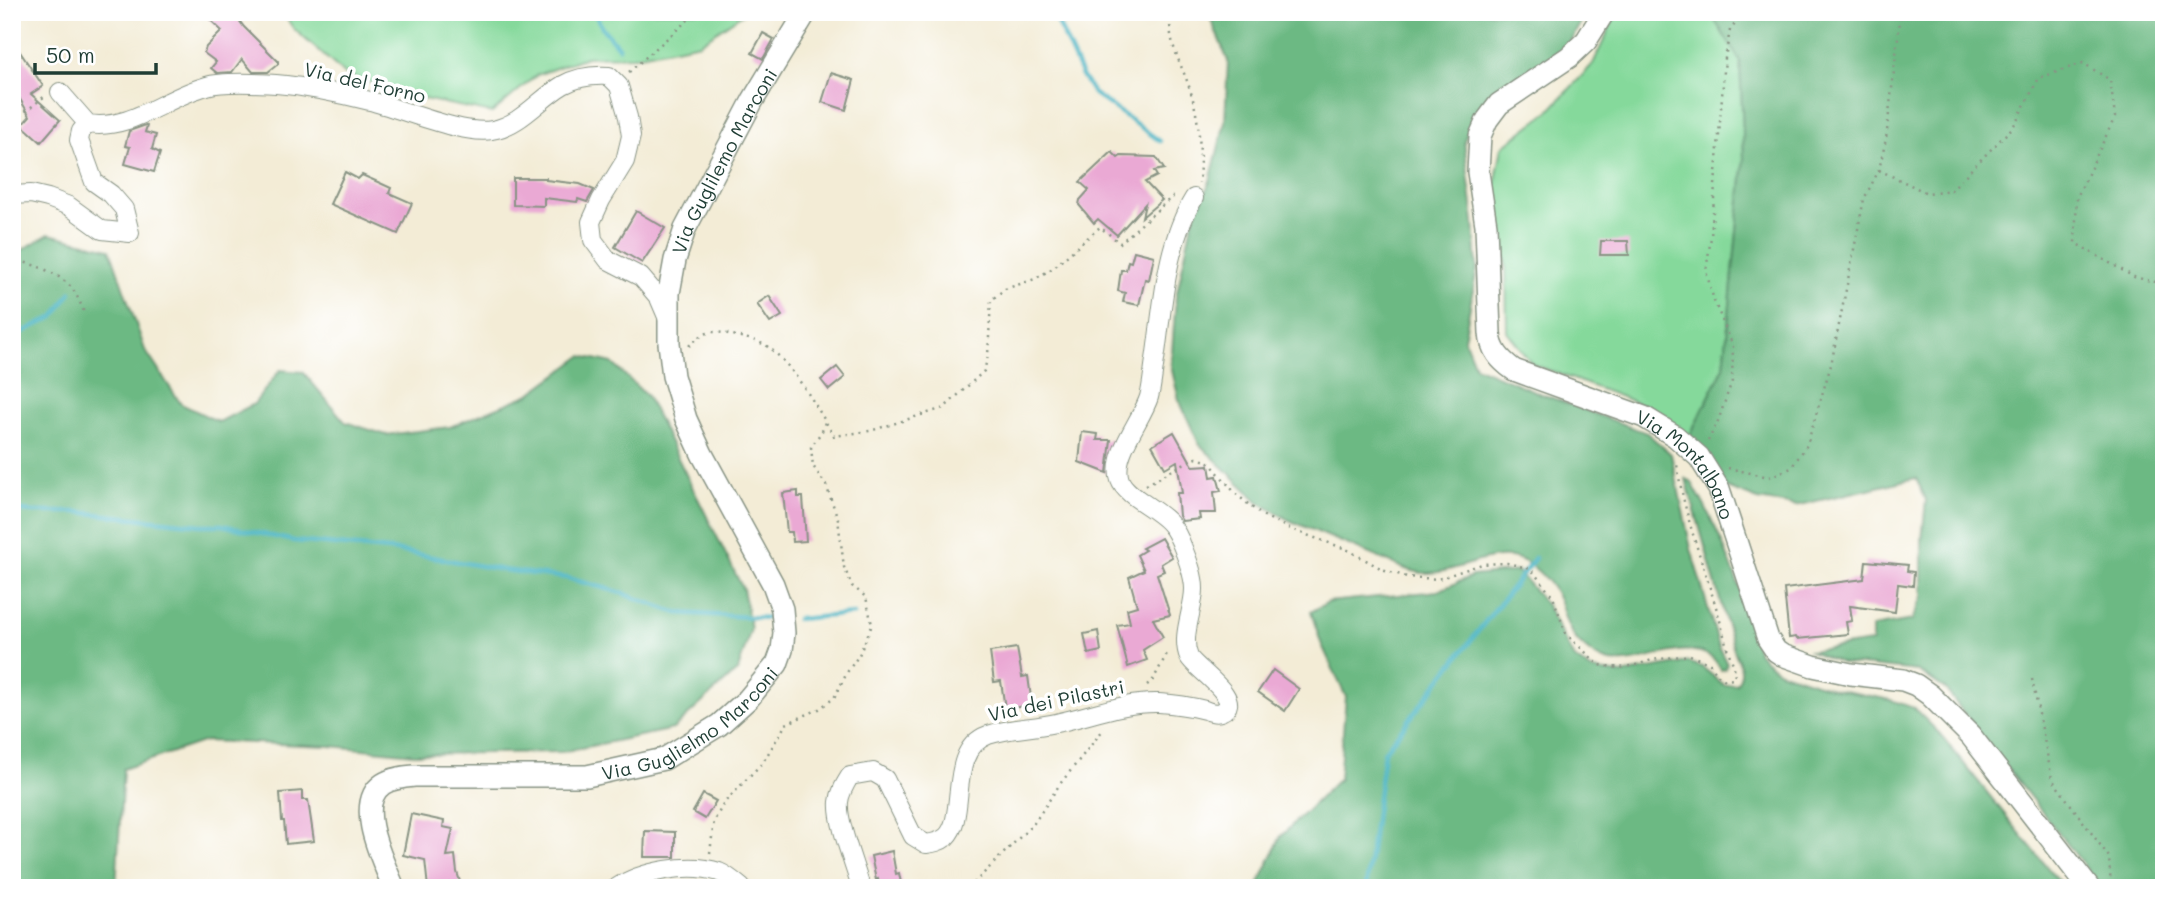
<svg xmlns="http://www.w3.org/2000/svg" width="2176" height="900" font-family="Mali,sans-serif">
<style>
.green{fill:#85d99b;stroke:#528b68;stroke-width:2}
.forest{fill:#6cb983;stroke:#467b5c;stroke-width:2}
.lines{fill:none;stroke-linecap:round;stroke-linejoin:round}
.stream{stroke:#47b4c3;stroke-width:4.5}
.building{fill:#eaa9d4}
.minor-casing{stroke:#899485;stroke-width:20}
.tertiary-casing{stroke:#899485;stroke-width:24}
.path{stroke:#899485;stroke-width:2.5;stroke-dasharray:2 5;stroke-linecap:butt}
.minor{stroke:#fff;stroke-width:18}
.tertiary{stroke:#fff;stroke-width:21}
.labels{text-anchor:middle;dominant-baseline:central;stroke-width:7;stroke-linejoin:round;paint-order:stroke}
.street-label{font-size:19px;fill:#1f3d34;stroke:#fff}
</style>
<rect width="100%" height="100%" fill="#fff"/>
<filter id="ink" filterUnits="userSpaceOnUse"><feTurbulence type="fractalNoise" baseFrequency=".0143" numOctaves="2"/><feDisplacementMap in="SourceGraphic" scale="14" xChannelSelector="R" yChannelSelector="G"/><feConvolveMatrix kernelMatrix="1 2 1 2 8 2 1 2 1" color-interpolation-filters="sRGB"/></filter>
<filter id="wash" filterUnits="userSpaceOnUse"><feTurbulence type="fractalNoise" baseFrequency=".00686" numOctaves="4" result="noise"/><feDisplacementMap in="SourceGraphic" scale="28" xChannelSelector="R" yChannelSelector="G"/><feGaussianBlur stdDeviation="1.57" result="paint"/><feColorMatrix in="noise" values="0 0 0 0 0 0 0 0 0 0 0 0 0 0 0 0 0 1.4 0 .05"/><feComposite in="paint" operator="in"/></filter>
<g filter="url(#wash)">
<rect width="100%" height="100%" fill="#f3ecd6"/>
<g class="green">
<path d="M282 12H745L700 43 635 56 586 57 537 75 492 113 424 99 346 75 294 29Z"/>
<path d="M1617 12H1717L1714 19 1740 61 1744 158 1724 367 1689 437 1646 406 1532 364 1507 331 1506 258 1495 185 1502 147 1548 112 1593 64Z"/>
</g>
<g class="forest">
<path d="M1208 12H1587L1565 50 1513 79 1474 116 1464 141 1474 221 1477 269 1464 339 1475 366 1539 393 1647 433 1671 454 1691 549 1720 650 1727 664 1725 669 1721 670C1718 665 1716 660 1711 657 1683 637 1636 670 1606 661 1593 657 1576 642 1570 630 1565 621 1563 609 1559 600 1552 583 1535 565 1519 559 1491 549 1453 575 1424 573 1419 573 1413 571 1408 570L1289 520 1259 502 1199 444 1179 400 1171 366 1176 297 1192 223 1210 181 1225 122 1228 61Z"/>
<path d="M1717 12H2164V888H2100L2076 855 1945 689 1918 671 1841 663 1810 651 1872 642V627L1912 620 1922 597V540L1926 500 1916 478 1795 506 1758 500 1722 486 1689 437 1724 367 1744 158 1740 61 1714 19Z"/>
<path d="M49 234 110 249 145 350 181 404 219 422 254 404 280 370 303 372 345 422 386 435 450 427 530 394 582 356 612 363 647 396 743 589 751 629 738 670 673 729 562 752 415 754 330 746 205 741 123 769 116 888H12V256Z"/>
<path d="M1686 479 1691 481C1721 533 1744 592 1757 650L1765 660 1779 671 1834 689 1891 700 1914 708 1940 734 2064 888H1257L1281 836 1339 779 1346 697 1321 643 1311 612 1328 602 1438 591 1472 576 1518 571 1547 606 1573 657 1591 670 1621 674 1688 662 1702 667 1724 685 1736 684C1746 673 1739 663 1734 650Z"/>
</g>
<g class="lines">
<g class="stream">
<path d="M594 12 603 29 619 48"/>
<path d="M1053 12 1082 76 1093 93 1160 141"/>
<path d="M12 337 54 317 71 292"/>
<path d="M12 507 21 511 34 512H77L201 525H222L294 541 399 551 503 570 567 578 619 592 677 613 768 618"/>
<path d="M797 619 854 614"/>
<path d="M1366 888 1384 752 1535 558"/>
</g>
</g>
<g id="blocks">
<g class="building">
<path d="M202 12H233L244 27 278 61V64L268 72H253L242 59 232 72 217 73 211 68 216 62 204 53 206 47 222 31Z"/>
<path d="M763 33 774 39 763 59 752 53Z"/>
<path d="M12 40 43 86 31 94 60 120 41 142 22 125 30 116 12 86Z"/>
<path d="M831 73 854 80 846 110 822 102Z"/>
<path d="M146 125 147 126 145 132 156 135 152 149 160 153 154 172 125 164 130 147 125 146 129 131Z"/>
<path d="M1112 152 1118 158 1121 156 1156 157 1164 169 1154 171 1157 176 1145 182 1162 200 1142 217 1145 204 1117 235 1098 219 1094 223 1079 205 1080 200 1089 190 1080 182Z"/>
<path d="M345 172 358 179 362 175 380 183 391 188 389 193 412 203 398 234 330 204Z"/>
<path d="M513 178H546V180L580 184 594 190 587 202 578 199 577 202 544 198V206L513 205Z"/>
<path d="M636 211 665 228 642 263 615 247Z"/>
<path d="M1601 241H1628L1629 255H1600Z"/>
<path d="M1134 251 1154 256 1149 280 1145 279 1139 305 1123 302 1125 293 1118 291 1121 270H1126L1128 261 1131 262Z"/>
<path d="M769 296 782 316 770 323 757 304Z"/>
<path d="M837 367 845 377 829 390 821 380Z"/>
<path d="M1082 432 1098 434 1097 440H1111L1107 473 1079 462Z"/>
<path d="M1174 432 1193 466 1209 465 1211 477 1217 476 1221 491 1214 492 1216 513H1199L1200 519 1182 521 1179 516 1177 493H1182L1177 461 1165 468 1152 445Z"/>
<path d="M798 491V497H803L806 541 793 542 792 532H787L783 493Z"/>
<path d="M1161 538 1172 557 1161 564 1164 571 1157 574 1170 615 1153 619 1163 637 1143 650 1147 660 1128 667 1117 625 1130 623 1127 609 1137 606 1129 577 1144 570 1137 555 1145 550 1142 548Z"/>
<path d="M1866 561 1908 565 1907 571 1914 572 1913 586 1898 584 1895 612 1850 606 1852 621 1846 622 1848 634 1797 639 1796 637 1789 638 1784 589 1864 579Z"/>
<path d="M1098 631 1101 651 1088 654 1084 634Z"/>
<path d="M1017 648 1022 677 1028 676 1032 705 1005 709 1001 681 994 682 990 652Z"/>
<path d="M1273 670 1299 689 1285 711 1258 692Z"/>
<path d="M302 791V800H308L314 841 286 844 284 821H282L280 793Z"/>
<path d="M703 794 716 801 705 819 693 812Z"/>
<path d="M411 814 444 821 443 827 453 829 447 856 455 855 457 872 462 888H428L425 860 403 855Z"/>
<path d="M645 831 675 832V857H644Z"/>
<path d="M892 851 896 874 899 873 902 888H880L878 879 876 880 871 856Z"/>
</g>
</g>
</g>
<g filter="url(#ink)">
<use href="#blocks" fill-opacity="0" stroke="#899485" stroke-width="2"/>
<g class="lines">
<g class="minor-casing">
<g id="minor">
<path d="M60 92 88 124C131 131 167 96 207 86 222 81 259 83 276 84 303 86 343 94 370 101 400 108 464 136 492 130 521 125 539 99 563 85 577 77 594 75 609 76L619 86 628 117 631 136 625 161 601 200 591 222 593 240 608 260 641 277 659 298 668 319"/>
<path d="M12 195 31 194 48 198 69 206 102 230 130 233 124 209 111 194 94 182 79 140 81 131 88 124"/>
<path d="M616 888C641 871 690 862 719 872 727 875 735 882 742 888"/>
<path d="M861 888C855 866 837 822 839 802 840 792 845 784 850 776L873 772 885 779 913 836 926 844C933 843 940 842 946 837 968 817 946 750 988 735 1010 728 1033 728 1056 723 1090 716 1123 702 1159 703 1175 704 1189 706 1205 710 1210 712 1216 714 1221 712 1247 701 1194 668 1189 657 1180 636 1194 610 1194 589 1194 575 1188 561 1183 548 1180 540 1176 531 1171 525 1159 509 1126 497 1120 480 1111 455 1142 420 1149 397 1152 386 1153 372 1155 360 1163 307 1165 245 1194 198"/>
</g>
</g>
<g class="tertiary-casing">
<g id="tertiary">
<path id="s1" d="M1604 12 1586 41 1569 57 1499 104 1487 120 1480 136 1478 172 1486 225 1490 333C1491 350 1500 360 1514 370L1644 417 1675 436 1699 457 1719 489 1768 639 1776 651 1782 655 1813 666 1851 674 1903 680 1916 685 1930 695 1971 736 2089 888"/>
<path id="s2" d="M394 888C384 863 353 804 383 784 392 778 404 777 415 776H587L664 759 719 725 748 699 777 664 782 650 784 633 782 609 773 584 702 454 686 419 673 376 669 343V293L675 260 685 229 753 100 806 12"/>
</g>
</g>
<g class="path">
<path d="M1171 12C1166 45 1184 66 1192 96 1200 124 1201 153 1199 183"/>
<path d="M629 72 697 12"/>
<path d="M12 113 15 120 45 96"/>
<path d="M1879 170 1927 193 1951 190 2013 127 2039 78 2083 63 2110 80 2115 117 2077 197 2075 243 2134 277 2164 284"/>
<path d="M12 260C32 263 54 271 69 285 77 293 81 305 85 315"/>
<path d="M689 346C706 330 711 330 733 335 743 338 756 340 765 345 791 361 818 409 834 436L870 431 944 408 984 371 988 356 991 300 1005 289 1035 279 1053 268 1100 227 1120 243 1172 197H1175"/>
<path d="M1708 441 1718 421 1732 381 1733 346 1714 301 1706 271 1711 237 1725 58 1730 30 1745 12"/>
<path d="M1728 468 1769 477 1791 468 1807 445 1831 365 1864 199 1879 170 1886 139 1901 12"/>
<path d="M1146 485 1185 463 1197 458 1209 462 1236 494 1260 514 1290 529 1346 549 1382 569 1407 577 1438 579 1482 564 1507 563 1531 569 1553 597 1566 634 1599 665 1620 668 1636 665 1652 660 1690 655 1710 664 1718 675 1725 680 1734 679C1737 668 1730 658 1727 648 1713 586 1685 526 1677 464"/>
<path d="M2032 679 2052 779 2109 857 2111 888"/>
<path d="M1147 685 1153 680 1169 650"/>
<path d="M710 853 714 821 724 803 763 762 786 724 819 709 834 698 848 671 859 655 872 625 866 597 852 586 844 567 838 519 826 485 813 466 811 447 822 431 825 422"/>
<path d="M969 888 1034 823 1060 784 1103 730"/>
</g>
<use href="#minor" class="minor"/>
<use href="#tertiary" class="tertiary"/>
</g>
</g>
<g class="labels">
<g class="street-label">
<text transform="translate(365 82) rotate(13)">Via del Forno</text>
<text stroke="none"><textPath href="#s2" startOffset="1087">Via Guglilemo Marconi</textPath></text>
<text stroke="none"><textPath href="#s1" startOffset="626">Via Montalbano</textPath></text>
<text transform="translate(1056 700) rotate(-12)">Via dei Pilastri</text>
<text stroke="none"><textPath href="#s2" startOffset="436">Via Guglielmo Marconi</textPath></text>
</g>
</g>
<rect width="2176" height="900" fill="none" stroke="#fff" stroke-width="42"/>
<path d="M35 63v10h121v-10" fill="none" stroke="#1f3d34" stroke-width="3.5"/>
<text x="46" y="63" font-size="21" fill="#1f3d34" stroke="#ffffff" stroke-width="5" paint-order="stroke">50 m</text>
</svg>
